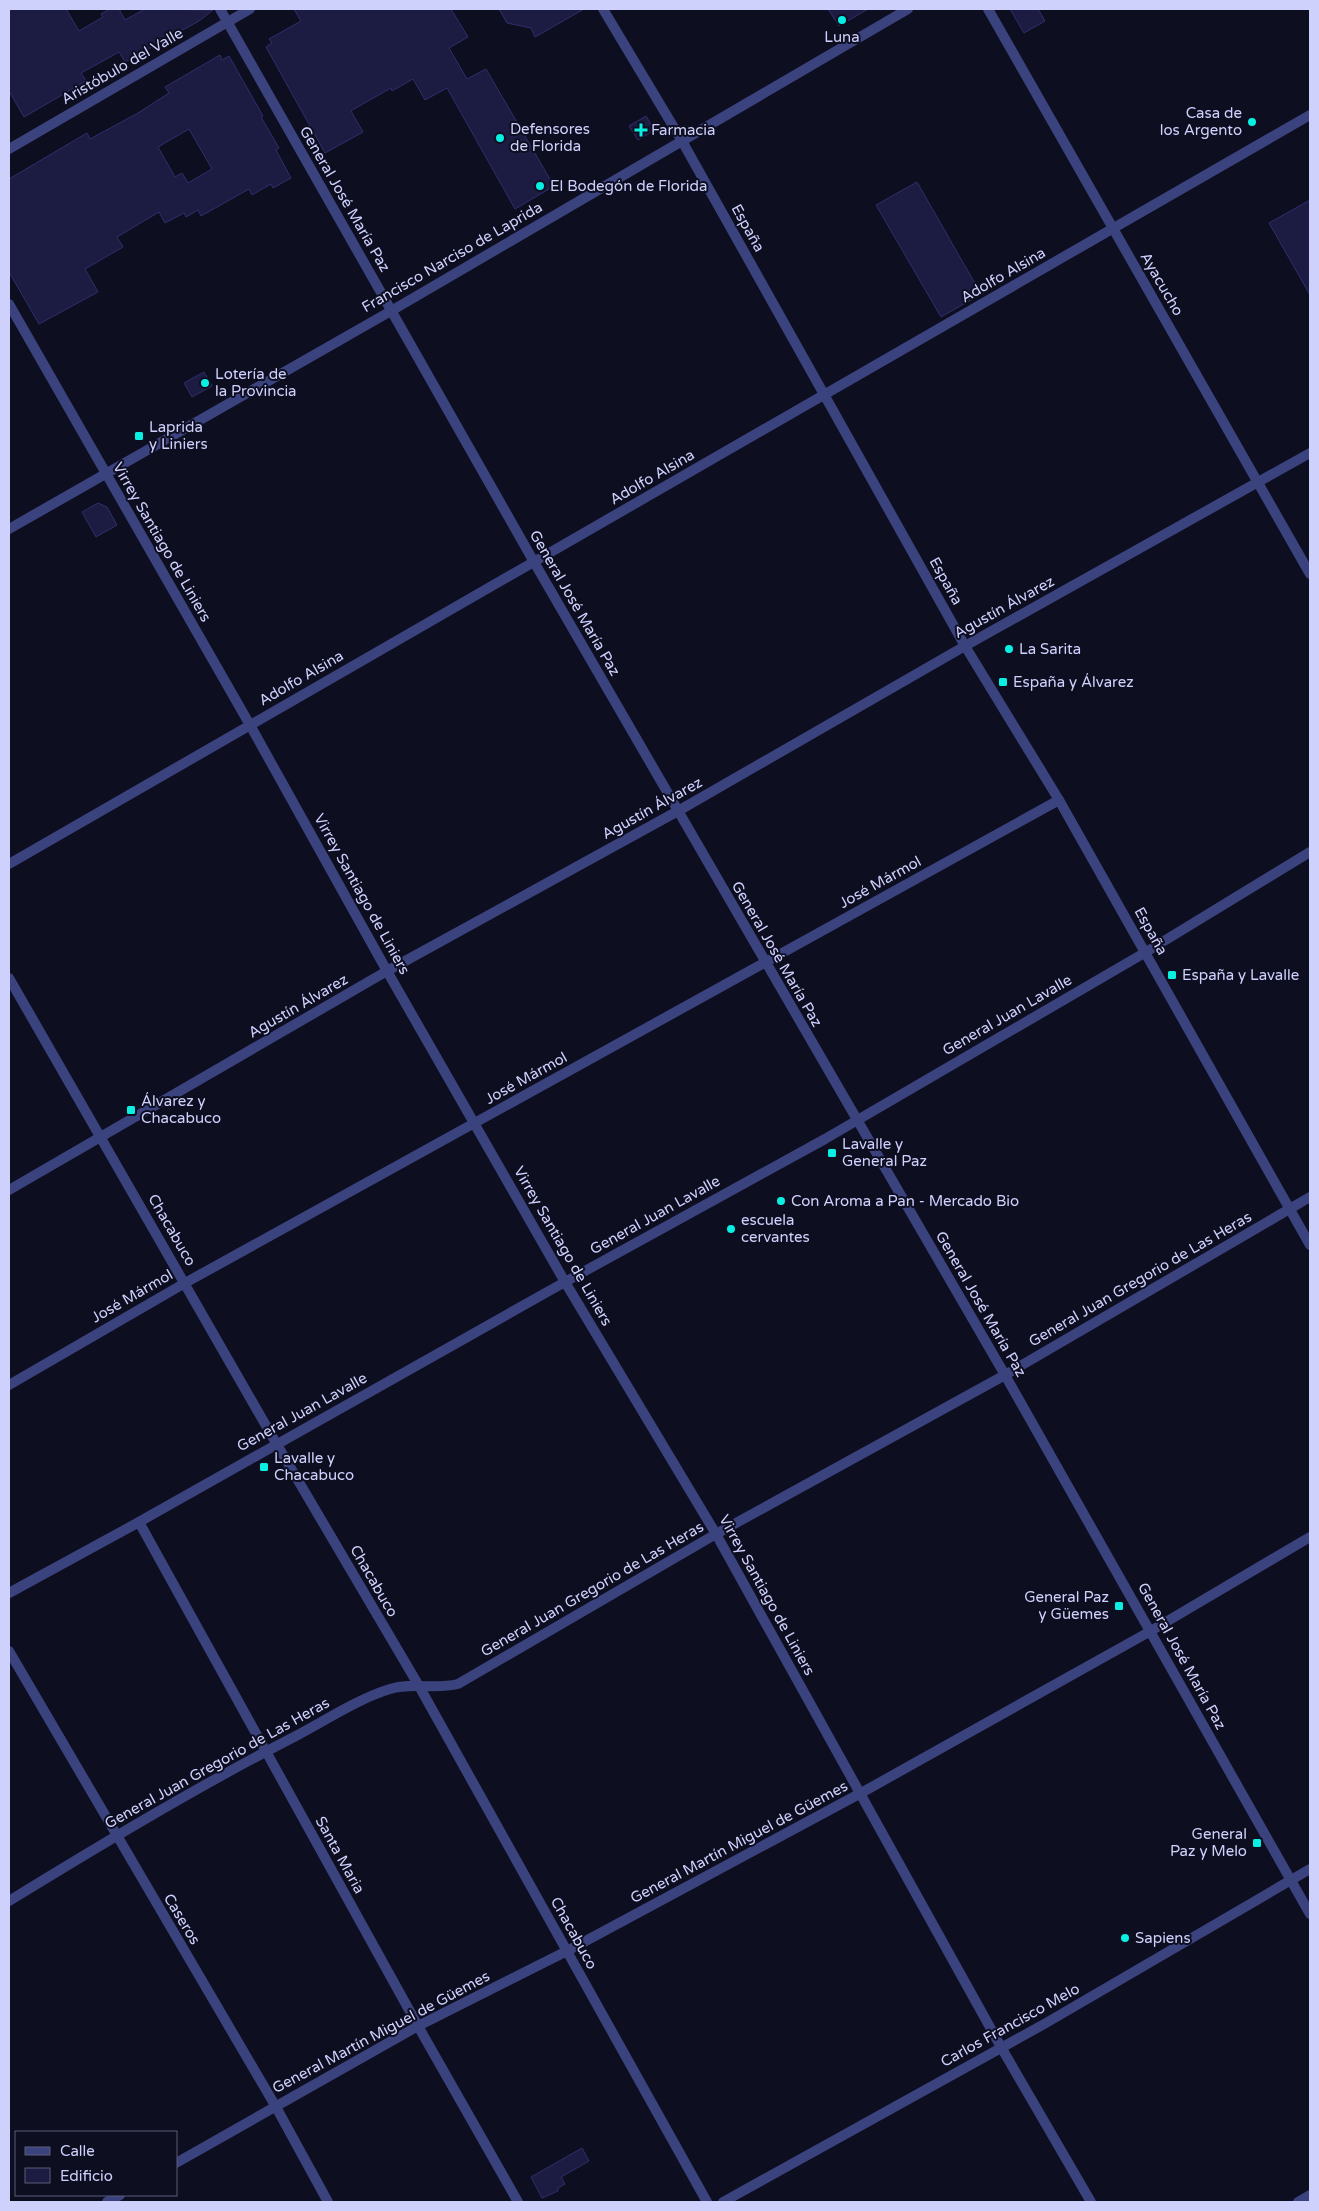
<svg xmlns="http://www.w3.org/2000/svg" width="1319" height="2211" font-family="'Varela Round',sans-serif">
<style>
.building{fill:#1c1b41;stroke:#302e6c;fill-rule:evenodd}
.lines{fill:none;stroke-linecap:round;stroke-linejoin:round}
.minor{stroke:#3b437e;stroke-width:10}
.tertiary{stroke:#3b437e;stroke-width:10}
.poi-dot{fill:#09f0e3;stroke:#0e0e21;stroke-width:2}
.labels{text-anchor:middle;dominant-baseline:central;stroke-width:4;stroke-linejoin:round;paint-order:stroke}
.poi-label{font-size:15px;fill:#cfd1fd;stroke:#0e0e21;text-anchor:start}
.street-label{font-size:15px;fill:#cfd1fd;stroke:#0e0e21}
</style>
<rect width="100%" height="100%" fill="#0e0e21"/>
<g class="building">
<path d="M9 9H66L79 31 103 17 101 14 110 9H119L125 20 145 9 213 10 199 21 125 62 119 52 81 73 86 81 24 117 9 91Z"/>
<path d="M294 9H451L468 37 449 48 467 79 486 69 554 186 515 209 447 88 425 100 413 79 392 91 391 88 354 109 351 111 363 132 325 153 266 47 272 43 269 39 301 21Z"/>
<path d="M499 9H584L535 37 531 28 507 23Z"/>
<path d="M828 9H868L839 26Z"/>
<path d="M1010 9H1038L1045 21 1024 33Z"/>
<path d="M220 55 222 60 229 56 263 116 261 117 279 148 276 150 291 178 273 188 271 184 252 195 249 189 201 216 198 210 186 217 184 213 165 223 159 212 117 237 123 247 85 269 98 292 39 324 9 272V179L87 133 90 139 138 113 169 93 165 87ZM189 129 212 169 188 183 182 173 175 177 158 147Z"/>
<path d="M646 116 652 126 650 133 638 140 629 126Z"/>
<path d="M917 182 981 294 941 317 876 205Z"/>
<path d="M1310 200V295L1269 223Z"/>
<path d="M204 372 212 386 192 397 184 383Z"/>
<path d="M98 503 107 507 117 525 96 537 82 512Z"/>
<path d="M582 2148 589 2161 561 2177 565 2184 558 2188V2191L542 2198 531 2177Z"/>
</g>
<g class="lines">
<g class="minor">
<path d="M220 9 534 562 1005 1375 1310 1914"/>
<path d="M603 9 682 141 965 646 1059 800 1310 1245"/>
<path d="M988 9 1310 574"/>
<path d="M9 149 250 9"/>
<path d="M9 304 250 725 387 971 565 1282 716 1534 1001 2047 1091 2202"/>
<path d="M9 864 1310 115"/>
<path d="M9 978 276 1443 419 1686 707 2202"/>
<path d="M9 1190 387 971 678 811 965 646 1310 453"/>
<path d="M9 1385 185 1283 1059 800"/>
<path d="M139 1522 418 2026 518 2202"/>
<path d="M9 1593 139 1522 565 1282 825 1139 1146 952 1310 852"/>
<path d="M9 1651 276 2107 328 2202"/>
<path d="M9 1901C102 1844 195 1788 292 1738 323 1722 357 1699 390 1689 413 1682 434 1690 458 1684L716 1534 1005 1375 1310 1197"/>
<path d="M176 2163 418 2026 567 1951 861 1793 1149 1632 1310 1537"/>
<path d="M107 2202 120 2195"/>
<path d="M1298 2202 1310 2195"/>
</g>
<g class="tertiary">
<path d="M9 529 391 311 908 9"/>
<path d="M723 2202 1046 2023 1310 1869"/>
</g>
</g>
<g class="poi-dot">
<circle cx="842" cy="20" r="5"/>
<circle cx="1252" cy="122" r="5"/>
<path d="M638.5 122.5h5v5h5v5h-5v5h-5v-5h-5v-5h5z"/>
<circle cx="500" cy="138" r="5"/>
<circle cx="540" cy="186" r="5"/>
<circle cx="205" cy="383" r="5"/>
<rect x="134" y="431" width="10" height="10" rx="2.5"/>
<circle cx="1009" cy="649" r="5"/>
<rect x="998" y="677" width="10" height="10" rx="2.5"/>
<rect x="1167" y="970" width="10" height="10" rx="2.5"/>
<rect x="126" y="1105" width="10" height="10" rx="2.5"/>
<rect x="827" y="1148" width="10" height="10" rx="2.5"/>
<circle cx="781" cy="1201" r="5"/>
<circle cx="731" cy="1229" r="5"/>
<rect x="259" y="1462" width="10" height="10" rx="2.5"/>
<rect x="1114" y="1601" width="10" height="10" rx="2.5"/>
<rect x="1252" y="1838" width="10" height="10" rx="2.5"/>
<circle cx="1125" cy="1938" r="5"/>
</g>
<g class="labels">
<g class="poi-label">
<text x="842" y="37" text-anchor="middle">Luna</text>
<text x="1242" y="113" text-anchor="end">Casa de<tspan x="1242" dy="17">los Argento</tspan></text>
<text x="510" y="129">Defensores<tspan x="510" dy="17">de Florida</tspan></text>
<text x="651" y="130">Farmacia</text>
<text x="550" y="186">El Bodegón de Florida</text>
<text x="215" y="374">Lotería de<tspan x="215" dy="17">la Provincia</tspan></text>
<text x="149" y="427">Laprida<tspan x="149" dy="17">y Liniers</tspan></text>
<text x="1019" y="649">La Sarita</text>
<text x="1013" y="682">España y Álvarez</text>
<text x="1182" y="975">España y Lavalle</text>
<text x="141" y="1101">Álvarez y<tspan x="141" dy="17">Chacabuco</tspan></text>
<text x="842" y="1144">Lavalle y<tspan x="842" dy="17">General Paz</tspan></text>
<text x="791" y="1201">Con Aroma a Pan - Mercado Bio</text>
<text x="741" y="1220">escuela<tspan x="741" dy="17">cervantes</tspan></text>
<text x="274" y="1458">Lavalle y<tspan x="274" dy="17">Chacabuco</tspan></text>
<text x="1109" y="1597" text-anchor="end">General Paz<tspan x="1109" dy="17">y Güemes</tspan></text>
<text x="1247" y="1834" text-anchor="end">General<tspan x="1247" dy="17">Paz y Melo</tspan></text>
<text x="1135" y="1938">Sapiens</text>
</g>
<g class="street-label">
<text transform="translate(122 66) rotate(-30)">Aristóbulo del Valle</text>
<text transform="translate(345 199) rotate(60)">General José María Paz</text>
<text transform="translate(748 228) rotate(61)">España</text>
<text transform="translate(452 257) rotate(-30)">Francisco Narciso de Laprida</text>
<text transform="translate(1003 275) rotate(-30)">Adolfo Alsina</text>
<text transform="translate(1162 284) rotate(60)">Ayacucho</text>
<text transform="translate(652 477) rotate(-30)">Adolfo Alsina</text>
<text transform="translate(162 542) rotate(60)">Virrey Santiago de Liniers</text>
<text transform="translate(946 581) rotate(61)">España</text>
<text transform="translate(575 603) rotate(60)">General José María Paz</text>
<text transform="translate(1004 607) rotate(-29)">Agustín Álvarez</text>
<text transform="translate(301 678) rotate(-30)">Adolfo Alsina</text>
<text transform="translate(652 808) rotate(-29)">Agustín Álvarez</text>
<text transform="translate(880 882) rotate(-29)">José Mármol</text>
<text transform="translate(362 894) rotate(61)">Virrey Santiago de Liniers</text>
<text transform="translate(1151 931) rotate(61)">España</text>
<text transform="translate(777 954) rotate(60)">General José María Paz</text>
<text transform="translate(298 1006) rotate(-30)">Agustín Álvarez</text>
<text transform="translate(1007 1015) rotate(-30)">General Juan Lavalle</text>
<text transform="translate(526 1078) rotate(-29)">José Mármol</text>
<text transform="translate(655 1215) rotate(-29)">General Juan Lavalle</text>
<text transform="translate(172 1230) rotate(60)">Chacabuco</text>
<text transform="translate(563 1246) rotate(60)">Virrey Santiago de Liniers</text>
<text transform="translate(1140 1279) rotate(-30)">General Juan Gregorio de Las Heras</text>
<text transform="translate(132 1296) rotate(-30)">José Mármol</text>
<text transform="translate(981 1304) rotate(60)">General José María Paz</text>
<text transform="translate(302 1412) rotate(-29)">General Juan Lavalle</text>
<text transform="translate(374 1581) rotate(60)">Chacabuco</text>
<text transform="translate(592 1589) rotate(-30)">General Juan Gregorio de Las Heras</text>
<text transform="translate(767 1595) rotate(61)">Virrey Santiago de Liniers</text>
<text transform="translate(1182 1656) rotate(61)">General José María Paz</text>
<text transform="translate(217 1763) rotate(-29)">General Juan Gregorio de Las Heras</text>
<text transform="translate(739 1842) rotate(-28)">General Martín Miguel de Güemes</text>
<text transform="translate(340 1855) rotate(61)">Santa Maria</text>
<text transform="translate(182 1919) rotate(59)">Caseros</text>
<text transform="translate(574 1933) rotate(61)">Chacabuco</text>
<text transform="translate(1010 2025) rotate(-29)">Carlos Francisco Melo</text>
<text transform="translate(381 2032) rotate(-28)">General Martín Miguel de Güemes</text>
</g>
</g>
<rect width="1319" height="2211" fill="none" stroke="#cfd1fd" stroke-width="20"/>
<rect x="15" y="2131" width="162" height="65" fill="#0e0e21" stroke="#5b5c79"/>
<rect x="25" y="2147" width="25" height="8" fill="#3b437e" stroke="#5b5c79"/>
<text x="60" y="2156" font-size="15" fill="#cfd1fd">Calle</text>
<rect x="25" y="2168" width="25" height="15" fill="#1c1b41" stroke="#5b5c79"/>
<text x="60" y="2181" font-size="15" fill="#cfd1fd">Edificio</text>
</svg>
